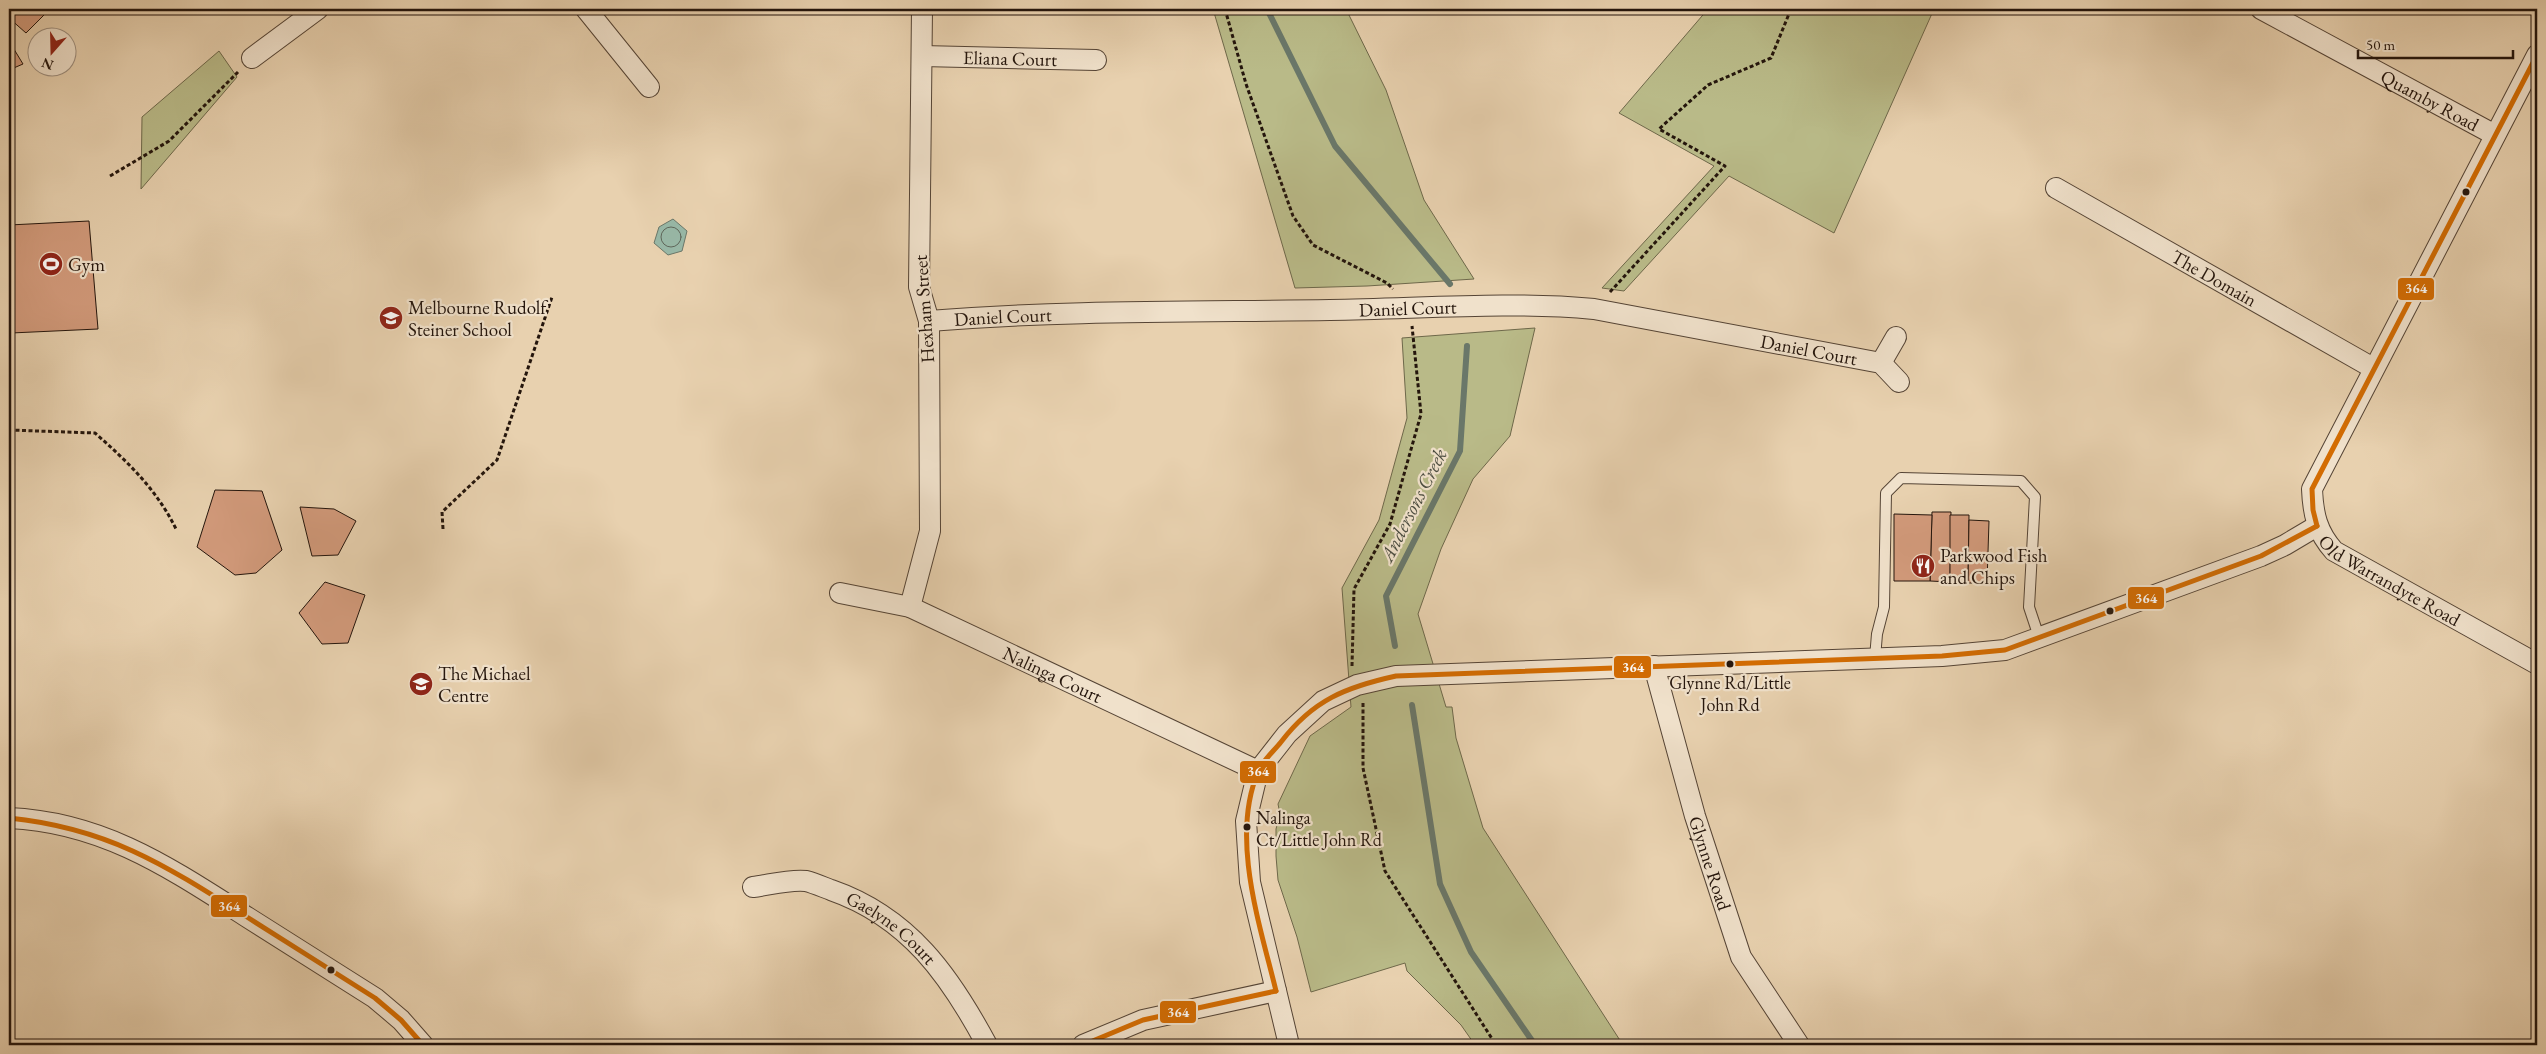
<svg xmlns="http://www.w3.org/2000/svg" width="2546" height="1054" font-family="'EB Garamond',serif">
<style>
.green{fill:#b9ba88;stroke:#6e684a}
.water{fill:#98b8a7;stroke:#6a7769}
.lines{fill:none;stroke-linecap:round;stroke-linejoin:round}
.shore{stroke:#5e665a;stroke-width:1}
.stream{stroke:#6a7769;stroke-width:6}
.building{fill:#d29a7b;stroke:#24150c}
.lane-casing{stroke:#554435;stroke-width:12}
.street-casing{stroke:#554435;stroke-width:22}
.path{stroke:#24150c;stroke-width:3;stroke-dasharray:4 2.5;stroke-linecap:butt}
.lane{stroke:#f0e1cb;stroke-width:10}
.street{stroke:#f0e1cb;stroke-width:20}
.bus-1-casing{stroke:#f0e1cb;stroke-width:9}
.bus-1{stroke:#d36c02;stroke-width:5}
.bus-dot{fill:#24150c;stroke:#f0e1cb;stroke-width:2}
.labels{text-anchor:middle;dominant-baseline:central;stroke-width:4.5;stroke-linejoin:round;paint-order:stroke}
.bus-label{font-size:18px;fill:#24150c;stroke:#f0e1cb}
.street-label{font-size:19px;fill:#24150c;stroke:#f0e1cb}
.poi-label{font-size:19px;fill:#24150c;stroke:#f0e1cb;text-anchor:start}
.water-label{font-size:20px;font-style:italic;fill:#4d4e42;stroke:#f0e1cb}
.line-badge{stroke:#f0e1cb;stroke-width:2}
.badge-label{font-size:14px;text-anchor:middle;font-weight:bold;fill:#fff}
</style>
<rect width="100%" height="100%" fill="#e8d1af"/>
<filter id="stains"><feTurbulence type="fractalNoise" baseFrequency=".004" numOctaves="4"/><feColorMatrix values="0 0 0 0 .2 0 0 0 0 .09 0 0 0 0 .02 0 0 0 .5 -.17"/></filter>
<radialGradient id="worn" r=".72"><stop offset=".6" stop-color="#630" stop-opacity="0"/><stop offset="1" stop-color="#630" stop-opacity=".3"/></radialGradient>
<g class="green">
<path d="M1213 9H1346L1386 90 1424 200 1474 279 1367 286 1295 288Z"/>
<path d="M1708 9H1934L1834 233 1729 176 1624 291 1602 288 1714 166 1619 113Z"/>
<path d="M219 51 237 77 141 189 142 117Z"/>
<path d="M1535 328 1510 436 1473 479 1441 549 1418 614 1446 707H1452L1456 738 1483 828 1623 1045H1475L1461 1025 1407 971 1405 963 1311 992 1297 937 1278 880 1276 856V829L1280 814 1278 804 1310 736 1351 707 1342 588 1379 520 1407 418 1402 338Z"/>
</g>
<path class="water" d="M673 219 687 231 682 251 668 255 654 243 659 227Z"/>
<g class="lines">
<circle class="shore" cx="671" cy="237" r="10"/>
<g class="stream">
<path d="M1267 9 1335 146 1450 284"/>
<path d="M1395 646 1386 596 1460 451 1467 346"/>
<path d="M1412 705 1440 884 1471 952 1535 1045"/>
</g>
</g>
<g class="building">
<path d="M12 9H46L44 15 26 33 9 18Z"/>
<path d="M9 41 23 64 9 70Z"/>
<path d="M89 221 98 329 11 333 9 225Z"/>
<path d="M215 490 262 491 282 550 256 573 235 575 197 547Z"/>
<path d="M300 507 334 509 356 521 338 555 312 556Z"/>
<path d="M1932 512H1951L1950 582 1930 581Z"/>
<path d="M1894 514 1932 515 1930 581H1894Z"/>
<path d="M1950 515H1969L1968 583 1950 582Z"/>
<path d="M1969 520 1989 521 1987 583H1968Z"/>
<path d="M325 582 365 595 348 643 322 644 299 613Z"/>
</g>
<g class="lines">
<g class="lane-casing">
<path id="lane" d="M1875 658 1877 634 1884 607 1886 493 1901 478 2021 481 2035 497 2029 607 2039 637"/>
</g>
<g class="street-casing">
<g id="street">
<path d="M586 9 649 87"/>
<path id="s1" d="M2261 9 2495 135"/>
<path id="s2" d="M2537 55 2312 489C2313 514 2317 532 2334 551L2537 664"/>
<path id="s3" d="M922 56 1096 60"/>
<path d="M252 58 318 9"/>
<path id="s4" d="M2056 188 2373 368"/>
<path id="s5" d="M929 321C1062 310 1196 312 1330 310 1418 309 1506 301 1594 309L1881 363 1899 382"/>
<path d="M1881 363 1896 337"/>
<path id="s6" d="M840 593 910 607 1258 771"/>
<path d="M910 607 930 531 929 321 919 287 922 9"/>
<path id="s7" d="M1654 666 1695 816 1741 957 1799 1045"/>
<path d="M9 818C103 822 170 868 247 917 290 944 333 971 375 998L401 1020 423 1045"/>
<path id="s8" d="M753 887C769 885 790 879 806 881 814 883 823 887 831 890 909 917 950 976 987 1045"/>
<path d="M1083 1045 1143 1020 1276 991"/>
<path d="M1289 1045 1250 882 1246 821 1258 771 1287 734 1323 701 1357 685 1396 676 1942 656 2005 650 2261 556 2285 545 2317 526"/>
</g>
</g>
<g class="path">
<path d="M1225 9 1246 84 1293 216 1313 245 1387 283 1393 289"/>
<path d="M110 176 169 141 238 72"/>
<path d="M1610 292 1725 166 1659 129 1708 85 1771 58 1791 9"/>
<path d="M9 430 95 433C128 462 157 490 176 529"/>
<path d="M443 529 442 512 497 460 552 297"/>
<path d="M1352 666 1354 589 1390 524 1421 414 1412 326"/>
<path d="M1363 703V768L1385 871 1496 1045"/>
</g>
<use href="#lane" class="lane"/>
<use href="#street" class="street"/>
<g class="bus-1-casing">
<g id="bus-1">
<path d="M2317 526 2313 510 2312 489 2537 55"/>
<path d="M9 818C108 828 165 865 247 917 290 944 332 971 375 998L401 1020 423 1045"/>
<path d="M1276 991C1260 925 1230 838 1258 772 1262 761 1274 751 1281 742 1313 700 1346 687 1396 676L1942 656 2005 650 2261 556 2317 526"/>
<path d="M1083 1045 1143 1020 1276 991"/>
</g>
</g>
<use href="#bus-1" class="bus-1"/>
</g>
<defs>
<g id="stadium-disc" transform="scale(1.25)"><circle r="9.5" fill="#8f2418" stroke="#f0e1cb"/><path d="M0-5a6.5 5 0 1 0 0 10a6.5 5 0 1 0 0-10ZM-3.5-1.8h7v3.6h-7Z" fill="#fff"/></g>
<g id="school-disc" transform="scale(1.25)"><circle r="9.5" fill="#8f2418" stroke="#f0e1cb"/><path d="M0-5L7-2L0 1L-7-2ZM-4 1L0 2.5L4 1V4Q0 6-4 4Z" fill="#fff"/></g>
<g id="restaurant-disc" transform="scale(1.25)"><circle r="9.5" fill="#8f2418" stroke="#f0e1cb"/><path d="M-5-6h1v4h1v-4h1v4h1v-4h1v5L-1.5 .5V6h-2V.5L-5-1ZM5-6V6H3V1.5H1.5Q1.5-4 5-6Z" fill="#fff"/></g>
<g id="university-disc" transform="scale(1.25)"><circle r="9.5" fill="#8f2418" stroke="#f0e1cb"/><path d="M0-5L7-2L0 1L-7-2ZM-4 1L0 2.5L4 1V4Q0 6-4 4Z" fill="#fff"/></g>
</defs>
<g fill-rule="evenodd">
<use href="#stadium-disc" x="51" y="264"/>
<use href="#school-disc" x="391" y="318"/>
<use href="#restaurant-disc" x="1923" y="566"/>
<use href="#university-disc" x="421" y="684"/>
</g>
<g class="bus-dot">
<circle cx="2466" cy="192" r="4.5"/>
<circle cx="2110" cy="611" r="4.5"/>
<circle cx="1730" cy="664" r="4.5"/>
<circle cx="1247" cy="827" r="4.5"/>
<circle cx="331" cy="970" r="4.5"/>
</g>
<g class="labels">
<g class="bus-label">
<text x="1730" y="682">Glynne Rd/Little<tspan x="1730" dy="22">John Rd</tspan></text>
<text x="1256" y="817" text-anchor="start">Nalinga<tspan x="1256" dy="22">Ct/Little John Rd</tspan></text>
</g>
<g class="street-label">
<text stroke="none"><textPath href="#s3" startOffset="88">Eliana Court</textPath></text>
<text stroke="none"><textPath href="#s1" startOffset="192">Quamby Road</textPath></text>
<text stroke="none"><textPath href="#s4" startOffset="182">The Domain</textPath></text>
<text stroke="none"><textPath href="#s5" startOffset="479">Daniel Court</textPath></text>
<text transform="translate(924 309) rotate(-94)">Hexham Street</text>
<text stroke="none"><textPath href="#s5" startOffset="74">Daniel Court</textPath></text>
<text stroke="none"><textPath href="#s5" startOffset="884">Daniel Court</textPath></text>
<text stroke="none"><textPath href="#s2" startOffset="619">Old Warrandyte Road</textPath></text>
<text stroke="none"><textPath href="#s6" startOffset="229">Nalinga Court</textPath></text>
<text stroke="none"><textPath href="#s7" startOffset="205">Glynne Road</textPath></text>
<text stroke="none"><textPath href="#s8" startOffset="152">Gaelyne Court</textPath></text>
</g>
<g class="poi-label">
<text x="68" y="264">Gym</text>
<text x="408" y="307">Melbourne Rudolf<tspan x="408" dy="22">Steiner School</tspan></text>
<text x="1940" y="555">Parkwood Fish<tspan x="1940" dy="22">and Chips</tspan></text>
<text x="438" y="673">The Michael<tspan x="438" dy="22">Centre</tspan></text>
</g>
<g class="water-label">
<text transform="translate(1413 505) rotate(-63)">Andersons Creek</text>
</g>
</g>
<g class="line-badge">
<rect x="2397" y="277" width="38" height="24" rx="5" fill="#d36c02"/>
<rect x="2127" y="586" width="38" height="24" rx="5" fill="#d36c02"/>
<rect x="1613" y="655" width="39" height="24" rx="5" fill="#d36c02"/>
<rect x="1239" y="760" width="38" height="24" rx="5" fill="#d36c02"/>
<rect x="210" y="894" width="38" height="24" rx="5" fill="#d36c02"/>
<rect x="1159" y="1000" width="38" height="24" rx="5" fill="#d36c02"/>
</g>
<g class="badge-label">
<text x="2416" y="293">364</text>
<text x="2146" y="603">364</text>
<text x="1633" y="672">364</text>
<text x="1258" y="776">364</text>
<text x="229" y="911">364</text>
<text x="1178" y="1017">364</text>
</g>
<rect width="2546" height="1054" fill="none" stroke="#e8d1af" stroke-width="30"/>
<rect x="10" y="10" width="2526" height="1034" fill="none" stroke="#24150c" stroke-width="2.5"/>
<rect x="15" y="15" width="2516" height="1024" fill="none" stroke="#24150c"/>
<g transform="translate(52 52) rotate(200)"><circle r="24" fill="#f0e1cb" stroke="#9e8f7f"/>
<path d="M0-4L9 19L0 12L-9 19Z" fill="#8f2418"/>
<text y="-8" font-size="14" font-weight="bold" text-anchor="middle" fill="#24150c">N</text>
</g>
<path d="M2358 50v8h155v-8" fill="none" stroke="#24150c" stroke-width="2.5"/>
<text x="2366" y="50" font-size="15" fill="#24150c" stroke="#f0e1cb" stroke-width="4" paint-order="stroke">50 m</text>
<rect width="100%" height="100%" filter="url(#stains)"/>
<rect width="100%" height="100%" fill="url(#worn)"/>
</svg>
